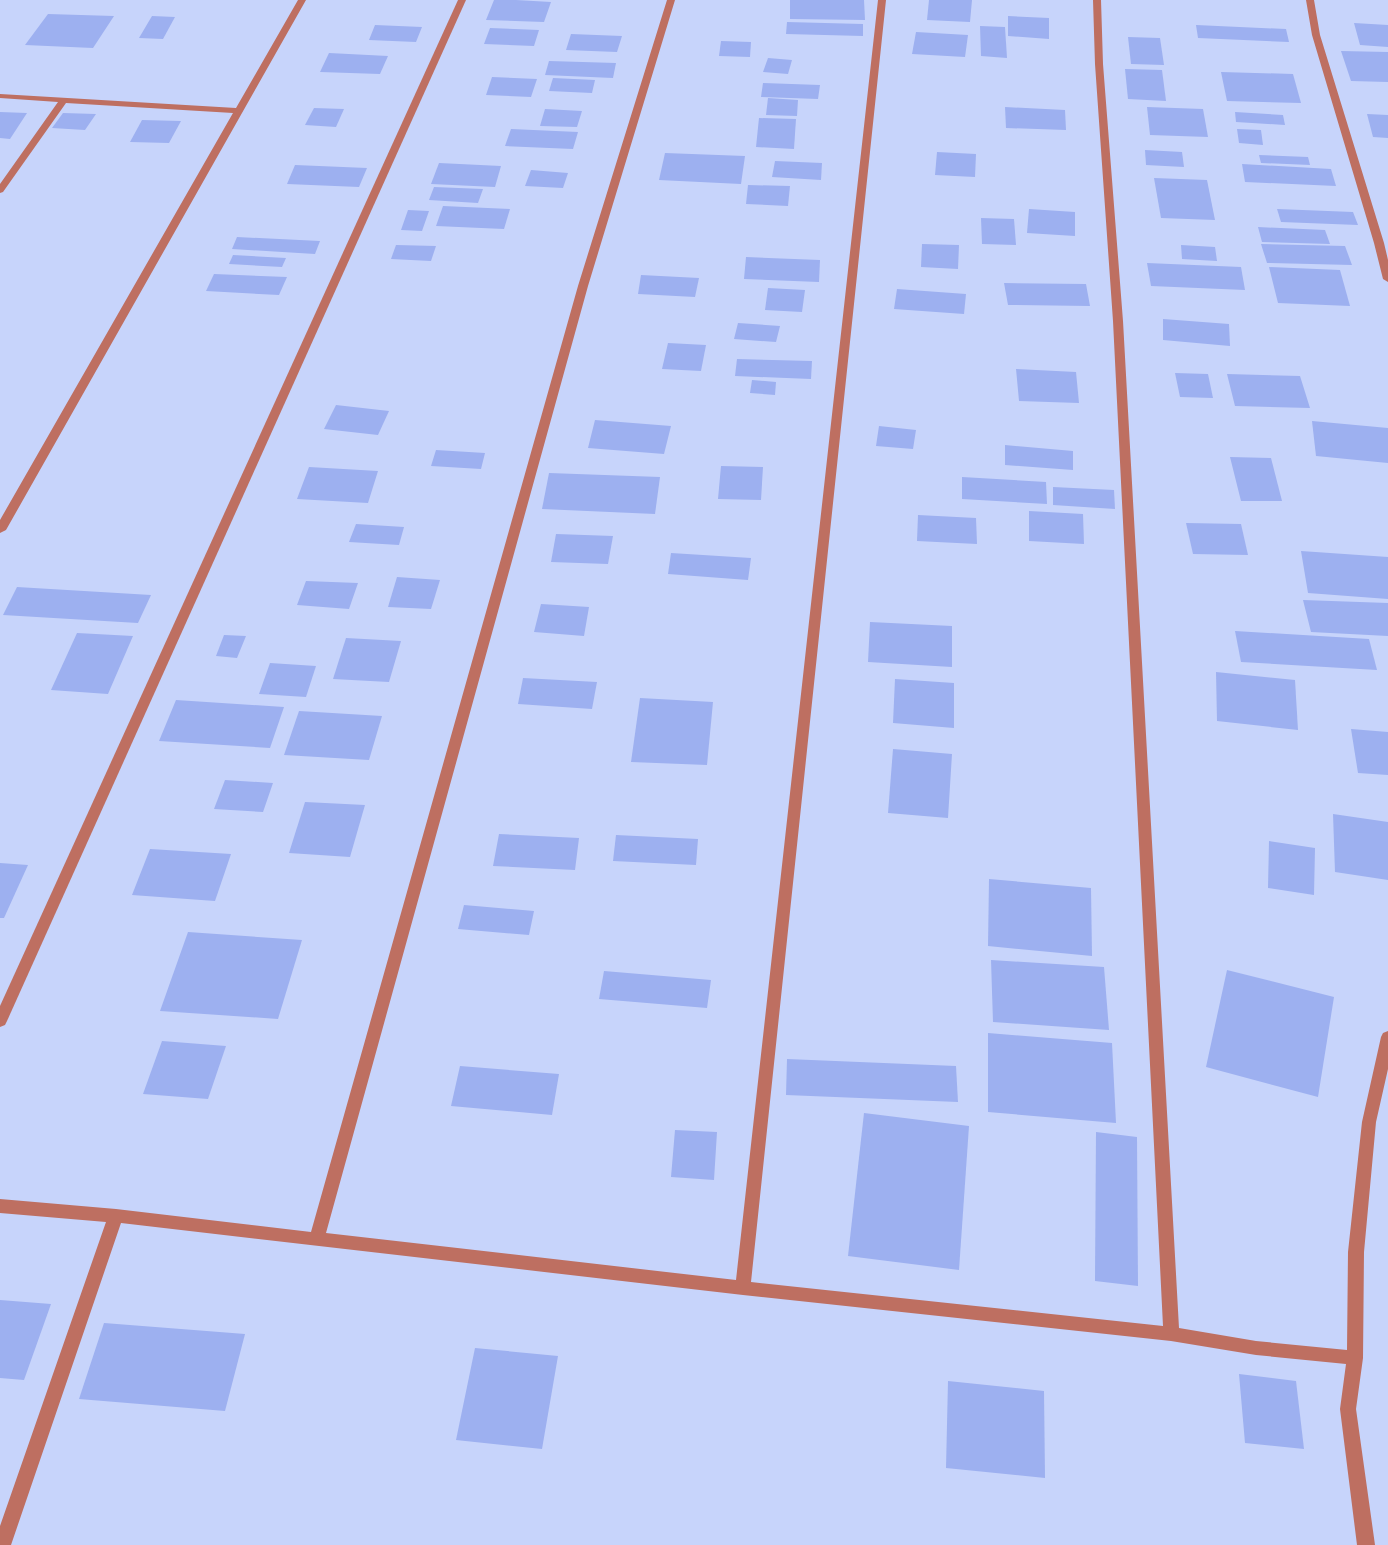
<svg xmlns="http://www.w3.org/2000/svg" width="1388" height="1545" font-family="'Space Grotesk',sans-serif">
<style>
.building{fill:#9db0f0}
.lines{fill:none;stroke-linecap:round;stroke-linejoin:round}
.minor{fill:#be6f61;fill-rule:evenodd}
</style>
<rect width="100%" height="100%" fill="#c7d4fb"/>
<g class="building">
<path d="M494 0H516L551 2 544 22 486 20Z"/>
<path d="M790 0H864L865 20 790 19Z"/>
<path d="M929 0H972L970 22 927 20Z"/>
<path d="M48 14 114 16 93 48 25 45Z"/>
<path d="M152 16 175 17 163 39 139 38Z"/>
<path d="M1008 16 1049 18V39L1008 36Z"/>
<path d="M787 22 863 24V36L786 34Z"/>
<path d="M1354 23 1388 25V47L1360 45Z"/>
<path d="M375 25 422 27 416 42 369 40Z"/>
<path d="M1196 25 1286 29 1289 42 1198 38Z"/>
<path d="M980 26 1005 27 1007 58 981 56Z"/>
<path d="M490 28 539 30 534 46 484 44Z"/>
<path d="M916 32 968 35 965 57 912 54Z"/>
<path d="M571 34 622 36 617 52 566 50Z"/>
<path d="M1128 37 1160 38 1164 65 1131 64Z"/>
<path d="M721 41 751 42 750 57 719 56Z"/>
<path d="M1341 51 1388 52V82L1351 81Z"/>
<path d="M329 53 388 56 380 74 320 72Z"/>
<path d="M768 58 792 60 788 74 763 72Z"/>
<path d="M549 61 616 63 613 78 545 75Z"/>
<path d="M1125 69 1162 70 1166 101 1128 99Z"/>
<path d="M1221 72 1293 74 1301 103 1227 101Z"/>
<path d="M492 77 537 79 531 97 486 95Z"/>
<path d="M553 78 595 80 592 93 549 91Z"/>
<path d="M763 83 820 85 818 99 761 97Z"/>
<path d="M768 98 798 100 797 116 766 115Z"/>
<path d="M1005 107 1065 110 1066 130 1006 128Z"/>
<path d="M1147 107 1203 109 1208 137 1150 135Z"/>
<path d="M314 108 344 109 336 127 305 125Z"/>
<path d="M545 109 582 111 577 127 540 126Z"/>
<path d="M0 112 27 113 10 139 0 138Z"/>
<path d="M1235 112 1283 115 1285 125 1236 122Z"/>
<path d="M63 113 96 114 85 130 52 128Z"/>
<path d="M1367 114 1388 115V138L1373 137Z"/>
<path d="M759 118 796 119 794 149 756 147Z"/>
<path d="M142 120 181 121 169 143 130 142Z"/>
<path d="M511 129 578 132 573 149 505 146Z"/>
<path d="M1237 129 1261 130 1263 145 1239 143Z"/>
<path d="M1145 150 1182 152 1184 167 1146 165Z"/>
<path d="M937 152 976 154 975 177 935 175Z"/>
<path d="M665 153 745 156 741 184 659 180Z"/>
<path d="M1259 155 1308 157 1310 165 1261 163Z"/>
<path d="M775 161 822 163 821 180 772 177Z"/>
<path d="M439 163 501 166 495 187 431 184Z"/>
<path d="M1242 164 1331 169 1336 186 1245 182Z"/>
<path d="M295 165 367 168 359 187 287 184Z"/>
<path d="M531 170 568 173 563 188 525 186Z"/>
<path d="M1154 178 1207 180 1215 220 1161 218Z"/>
<path d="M748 185 790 186 788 206 746 204Z"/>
<path d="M434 187 483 189 478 203 429 200Z"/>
<path d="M443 206 510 209 504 229 436 226Z"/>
<path d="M1029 209 1075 212V236L1027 233Z"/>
<path d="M1277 209 1353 212 1358 225 1281 222Z"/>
<path d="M408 210 429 211 422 231 401 230Z"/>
<path d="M981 218 1014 219 1016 245 982 244Z"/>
<path d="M1258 227 1325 230 1330 244 1262 242Z"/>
<path d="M237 237 320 241 315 254 232 249Z"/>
<path d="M922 244 959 245 958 269 921 267Z"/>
<path d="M1261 244 1345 246 1352 265 1267 263Z"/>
<path d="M396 245 436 246 431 261 391 259Z"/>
<path d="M1181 245 1215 247 1217 261 1182 259Z"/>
<path d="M233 255 286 258 282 267 229 264Z"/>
<path d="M746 257 820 260 819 282 744 279Z"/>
<path d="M1147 263 1241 267 1245 290 1151 286Z"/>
<path d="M1269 267 1340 270 1350 306 1278 303Z"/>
<path d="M214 274 287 277 279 295 206 291Z"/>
<path d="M641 275 699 278 695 297 638 294Z"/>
<path d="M1004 283 1086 284 1090 306 1008 305Z"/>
<path d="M768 288 805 290 802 312 765 310Z"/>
<path d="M897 289 966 294 964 314 894 309Z"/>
<path d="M1163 319 1229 324 1230 346 1163 340Z"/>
<path d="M738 323 780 326 776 342 734 339Z"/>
<path d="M668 343 706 345 701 371 662 369Z"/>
<path d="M737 359 812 361 811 379 735 376Z"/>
<path d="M1016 369 1076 372 1079 403 1019 401Z"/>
<path d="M1175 373 1208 374 1213 398 1180 397Z"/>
<path d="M1227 374 1300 376 1310 408 1235 406Z"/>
<path d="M752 380 776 382 775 395 750 393Z"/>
<path d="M336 405 389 411 378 435 324 429Z"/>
<path d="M595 420 671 426 664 454 588 448Z"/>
<path d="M1312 421 1388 428V463L1316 456Z"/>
<path d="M879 426 916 430 913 449 876 446Z"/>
<path d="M1005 445 1073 451V470L1005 465Z"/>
<path d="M436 450 485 453 481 469 431 466Z"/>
<path d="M1230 457 1271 458 1282 501H1241Z"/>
<path d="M721 466 763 467 761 500 718 499Z"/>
<path d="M309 467 378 471 368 503 297 499Z"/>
<path d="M549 473 660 477 655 514 542 509Z"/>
<path d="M962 477 1046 482 1047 504 962 499Z"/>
<path d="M1053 487 1114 490 1115 509 1053 505Z"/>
<path d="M1029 511 1083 514 1084 544 1029 541Z"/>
<path d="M918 515 976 518 977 544 917 541Z"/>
<path d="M1186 523 1241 524 1248 555 1193 554Z"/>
<path d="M356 524 404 527 399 545 349 542Z"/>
<path d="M556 534 613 536 608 564 551 562Z"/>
<path d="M1301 551 1388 557V599L1308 593Z"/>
<path d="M671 553 751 558 748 580 668 574Z"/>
<path d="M397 577 440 580 431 609 388 607Z"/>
<path d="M306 581 358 583 349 609 297 605Z"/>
<path d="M17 587 151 595 138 623 3 615Z"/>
<path d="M1303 600 1388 603V636L1311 632Z"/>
<path d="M541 604 589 607 584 636 534 632Z"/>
<path d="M870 622 952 626V667L868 662Z"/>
<path d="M1235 631 1369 639 1377 670 1241 662Z"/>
<path d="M77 633 133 636 108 694 51 690Z"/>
<path d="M224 635 246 636 237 658 216 656Z"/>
<path d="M346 638 401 641 389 682 333 679Z"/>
<path d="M270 663 316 666 306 697 259 694Z"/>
<path d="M1216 672 1295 680 1298 730 1217 721Z"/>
<path d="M523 678 597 682 592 709 518 704Z"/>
<path d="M895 679 954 683V728L893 723Z"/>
<path d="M640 698 713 702 707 765 631 762Z"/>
<path d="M176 700 284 707 270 748 159 741Z"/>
<path d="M299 711 382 716 369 760 284 755Z"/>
<path d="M1351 729 1388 732V775L1358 773Z"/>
<path d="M893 749 952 754 948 818 888 813Z"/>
<path d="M225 780 273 783 263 812 214 809Z"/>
<path d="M305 802 365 805 350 857 289 853Z"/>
<path d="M1333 814 1388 822V880L1335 872Z"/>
<path d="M499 834 579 838 575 870 493 866Z"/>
<path d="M616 835 698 839 696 865 613 861Z"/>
<path d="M1269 841 1315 848 1314 895 1268 888Z"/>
<path d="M150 849 231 854 215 901 132 895Z"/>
<path d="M0 863 28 865 4 918H0Z"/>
<path d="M989 879 1091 888 1092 956 988 946Z"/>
<path d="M464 905 534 911 529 935 458 929Z"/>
<path d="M188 932 302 940 278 1019 160 1011Z"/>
<path d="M991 960 1104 967 1109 1030 993 1022Z"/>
<path d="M1227 970 1334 997 1318 1097 1206 1067Z"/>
<path d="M604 971 711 980 707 1008 599 999Z"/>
<path d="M988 1033 1112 1043 1116 1123 988 1112Z"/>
<path d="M162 1041 226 1046 208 1099 143 1094Z"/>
<path d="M787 1059 956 1066 958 1102 786 1095Z"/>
<path d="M460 1066 559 1074 552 1115 451 1106Z"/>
<path d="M864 1113 969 1126 959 1270 848 1256Z"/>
<path d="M675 1130 717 1132 714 1180 671 1177Z"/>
<path d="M1096 1132 1137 1137 1138 1286 1095 1281Z"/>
<path d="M0 1300 51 1304 24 1380 0 1378Z"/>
<path d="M104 1323 245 1334 225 1411 79 1399Z"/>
<path d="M475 1348 558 1356 542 1449 456 1440Z"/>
<path d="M1239 1374 1296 1381 1304 1449 1245 1443Z"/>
<path d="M948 1381 1044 1391 1045 1478 946 1468Z"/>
</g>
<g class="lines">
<g class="minor">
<path d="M298 0H306L6 530 0 533V520L233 113 66 103 3 192 0 193V184L58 102 0 98V94L236 108Z"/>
<path d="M458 0H466L7 1021 5 1025 0 1027V1006Z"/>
<path d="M667 0H675L588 286 326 1233 736 1280 878 0H886L751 1282 1163 1326 1113 321 1095 64 1093 0H1101L1103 64 1123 321 1179 1328 1256 1341 1347 1350 1348 1252 1362 1122 1381 1037 1383 1033 1388 1031V1069L1376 1122 1364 1252 1363 1358 1356 1409 1375 1545H1357L1340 1409 1346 1364 1256 1355 1171 1341 743 1295 121 1223 11 1545H0V1526L106 1222 0 1213V1199L116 1209 311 1232 578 286Z"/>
<path d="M1306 0H1314L1320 35 1384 243 1388 260V282L1383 279 1374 243 1312 35Z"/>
</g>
</g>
</svg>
